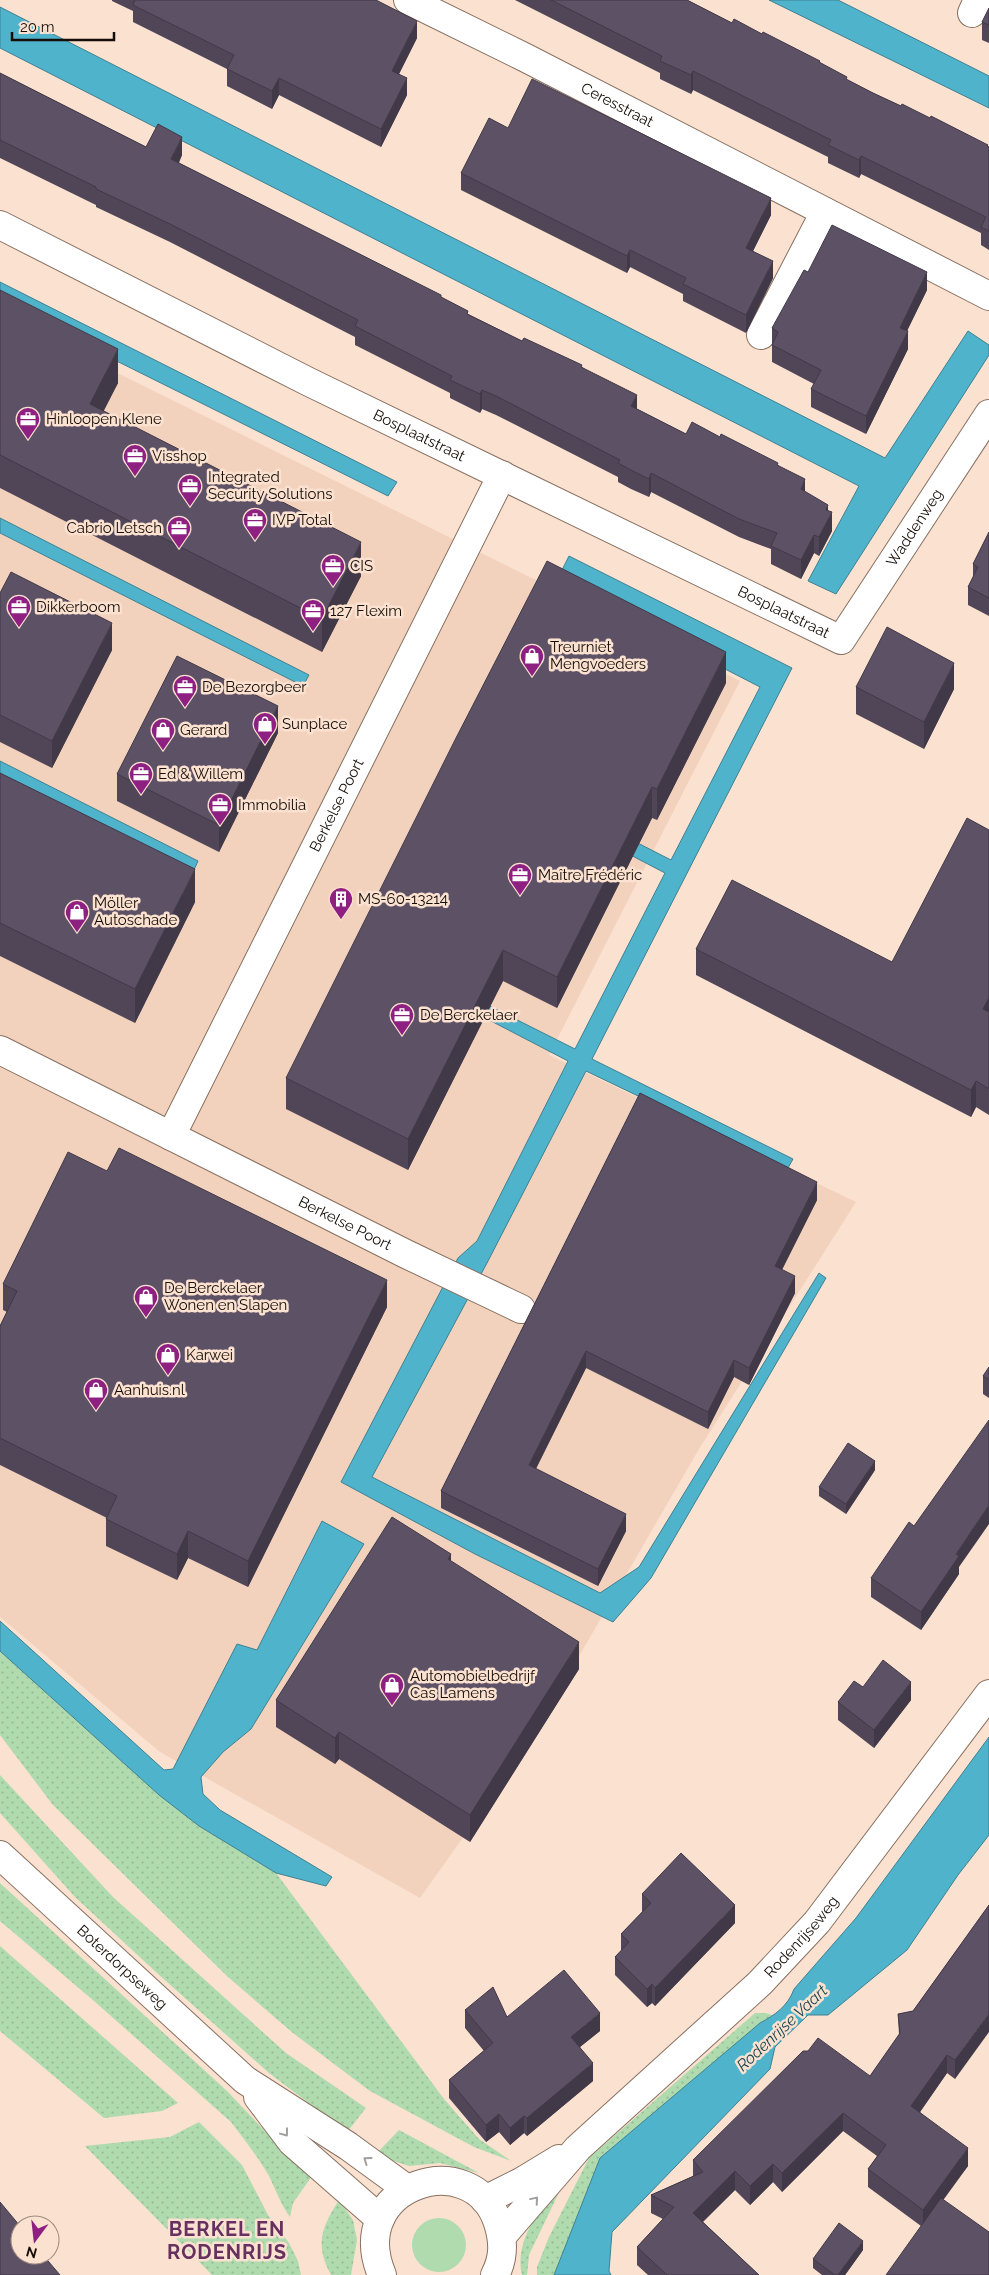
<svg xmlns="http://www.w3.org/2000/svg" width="989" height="2275" font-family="Raleway,sans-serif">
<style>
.built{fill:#f3d2bd}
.grass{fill:url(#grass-dots)}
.garden{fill:#afdbaf}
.water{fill:#4fb3cc;stroke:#3e8191}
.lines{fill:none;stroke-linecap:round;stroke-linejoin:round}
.street-casing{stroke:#887162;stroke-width:30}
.secondary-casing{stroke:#887162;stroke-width:30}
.street{stroke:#fff;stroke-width:28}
.secondary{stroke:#fff;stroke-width:28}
.wall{fill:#504658}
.shaded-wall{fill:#413947}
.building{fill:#5d5166;stroke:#413947}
.oneway{stroke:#a19e9c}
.labels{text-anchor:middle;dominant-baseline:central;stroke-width:5;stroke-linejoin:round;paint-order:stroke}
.street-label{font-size:15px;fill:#150d07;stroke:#fbe1d0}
.poi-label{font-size:15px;fill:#150d07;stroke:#fbe1d0;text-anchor:start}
.water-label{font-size:16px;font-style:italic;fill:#184550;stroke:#fbe1d0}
.district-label{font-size:20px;font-weight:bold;letter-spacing:1px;fill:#67315f;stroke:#fbe1d0}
</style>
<defs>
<pattern id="grass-dots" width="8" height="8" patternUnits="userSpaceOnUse" patternTransform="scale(1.25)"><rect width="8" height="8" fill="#afdbaf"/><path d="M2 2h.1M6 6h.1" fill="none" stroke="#96bb95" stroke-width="1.8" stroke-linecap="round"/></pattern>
</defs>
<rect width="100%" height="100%" fill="#fbe1d0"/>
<path class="built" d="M0 315 740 681 549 1055 856 1202 699 1449 523 1753 420 1898 160 1752 0 1617Z"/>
<g class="grass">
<path d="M0 1651 159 1795 199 1826 276 1873 444 2099 479 2139 511 2161 474 2147 370 2091 293 2033 228 1977 53 1805 0 1735Z"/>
<path d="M0 1775 113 1897 286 2053 366 2108 347 2132 269 2073 157 1973 75 1897 0 1813Z"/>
<path d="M0 1883 227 2091 282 2149 312 2176 293 2203 290 2217C281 2205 276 2190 269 2176 258 2157 244 2139 231 2122L94 2001 0 1921Z"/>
<path d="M0 1946 178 2103 162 2111 104 2118 0 2031Z"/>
<path d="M755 2013H766L775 2016 760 2023 600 2158 554 2275H537V2267L549 2237 589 2158Z"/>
<path d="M199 2122 242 2165 268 2215 289 2243 298 2261 301 2275H212L85 2146 170 2137Z"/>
<path d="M399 2130 479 2173 440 2163 409 2166 391 2160 378 2152Z"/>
<path d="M563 2184 529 2255 527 2275H522C514 2240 540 2207 563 2184Z"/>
<path d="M339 2200 353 2220 357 2240 351 2275H331C314 2244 322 2227 339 2200Z"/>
</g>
<circle class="garden" cx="439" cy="2245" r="27"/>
<g class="water">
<path d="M769 0H838L989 76V108Z"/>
<path d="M0 7 885 458 968 331 989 345V355L836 594 808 581 859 486 0 48Z"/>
<path d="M0 282 397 482 388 496 0 303Z"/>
<path d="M0 518 309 675 303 686 0 533Z"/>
<path d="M569 556 792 668 592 1059 793 1159 788 1168 586 1071 487 1263 372 1477 600 1593 639 1567 819 1273 826 1278 651 1578 613 1622 475 1554 341 1482 458 1258 477 1241 568 1061 366 956 370 946 575 1049 665 873 468 770 473 759 671 860 760 687 556 582Z"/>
<path d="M0 761 198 861 193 872 0 776Z"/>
<path d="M322 1521 364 1544 251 1729 223 1752 201 1777 203 1794 220 1810 332 1877 326 1886 276 1873 199 1826 159 1795 0 1651V1621L164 1770 173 1769 237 1644 257 1650Z"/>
<path d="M989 1737V1835L958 1875 907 1950 828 2015H808L775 2047 770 2069 612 2232 609 2271 611 2275H554L600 2158 760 2023C775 2015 788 2006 794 1989L856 1918Z"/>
</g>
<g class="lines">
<g class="street-casing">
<g id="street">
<path id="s1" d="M408 0 524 57 989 296"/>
<path d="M972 13 978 0"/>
<path id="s2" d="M0 225 309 382 841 640 989 414"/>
<path d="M761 335 825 212"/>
<path id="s3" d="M0 1050 406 1254 521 1309"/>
<path id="s4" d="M171 1136 502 475"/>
<path d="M485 2200 521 2182 559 2159"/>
<path id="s5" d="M502 2236 578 2148 760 1983 817 1922 989 1694"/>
</g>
</g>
<g class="secondary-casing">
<g id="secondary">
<path id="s6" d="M0 1855 245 2080 348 2146 407 2189"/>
<path d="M258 2097 292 2142 380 2219"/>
<path d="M382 2275C344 2185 473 2144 498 2223 504 2242 504 2258 495 2275"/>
</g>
</g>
<use href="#street" class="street"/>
<use href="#secondary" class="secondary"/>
</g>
<g class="wall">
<path d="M112 0H376L417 38 399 74 407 95 381 147 279 95 272 109 227 86V69L133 22V11L112 1Z"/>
<path d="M515 0H687L732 23 762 34 820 63 847 80 873 93 989 147V250L981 245V233L861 174 859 178 828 163V157L693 90 691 94 660 79V73Z"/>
<path d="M989 8V43L982 40V22Z"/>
<path d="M0 73 146 147 182 155 179 163 441 297 468 314 522 341 582 367 637 409 686 434 778 465 805 492 828 510 832 531 819 556 814 553 801 579 771 564V549L739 537 651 492 649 497 631 489 618 482V477L496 415 482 409 480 413 450 398V393L355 345V337L170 242 96 207V205L0 158Z"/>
<path d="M508 128 771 215 753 251 773 278 746 333 683 301V294L630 267 627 273 461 190V173Z"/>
<path d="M808 272 927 290 907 331 908 349 866 434 811 407V389L814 384 772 362V328Z"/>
<path d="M0 290 118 383 103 411 361 576 322 652 0 488Z"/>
<path d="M989 532V616L968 605V587L973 577V564Z"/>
<path d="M0 593 112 650 52 768 0 742Z"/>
<path d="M726 683 657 820 652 818 557 1008 503 981 408 1170 286 1109V1078Z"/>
<path d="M856 687 954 689 924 749 856 714Z"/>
<path d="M278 733 219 852 117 801V774Z"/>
<path d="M0 773 195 902 135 1023 0 956Z"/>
<path d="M989 830V1115L976 1107 971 1117 696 975V949L892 962Z"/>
<path d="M640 1093 817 1200 782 1270 795 1293 749 1385 734 1377 708 1429 586 1368 536 1469 626 1531 598 1586 441 1508V1491Z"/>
<path d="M3 1284 387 1307 248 1587 188 1558 177 1580 106 1546V1519L107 1518 0 1465V1326L7 1312 3 1310Z"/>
<path d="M989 1367V1398L983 1394V1376Z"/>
<path d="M875 1470 846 1514 819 1496V1487Z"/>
<path d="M451 1561 579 1669 470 1842 339 1759 335 1764 276 1727V1700Z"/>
<path d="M959 1567V1574L921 1630 871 1597V1578Z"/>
<path d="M863 1687 911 1700 874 1748 838 1720V1702Z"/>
<path d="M642 1894 735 1923 655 2006 652 2003 647 2007 615 1975V1957L621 1951V1934L642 1912Z"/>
<path d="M989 1905 955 2079 947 2073 920 2112 968 2166 921 2226 868 2187V2169L877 2156 843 2131 782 2192 773 2182 750 2205 735 2190 703 2222 759 2275H648L637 2265V2247L663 2219 651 2213V2195L693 2176V2160L870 2076 899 2035 898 2014 913 2011Z"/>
<path d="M465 2010 600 2031 580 2047 593 2081 527 2136 524 2133 510 2145 499 2132 486 2142 449 2098V2080L484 2051 465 2028Z"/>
<path d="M863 2250 845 2275H822L813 2268V2259Z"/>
</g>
<g class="shaded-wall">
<path d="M417 21V38L392 88V71Z"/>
<path d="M693 71V90L691 94V75Z"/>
<path d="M279 78V95L272 109V91Z"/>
<path d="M407 78V95L381 147V129Z"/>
<path d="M182 137V155L171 177V159Z"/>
<path d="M861 156V174L859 178V160Z"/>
<path d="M771 198V215L746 265V248Z"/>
<path d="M630 250V267L627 273V256Z"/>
<path d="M773 261V278L746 333V315Z"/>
<path d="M927 272V290L900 345V328Z"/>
<path d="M908 331V349L866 434V416Z"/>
<path d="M118 349V383L90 438V404Z"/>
<path d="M482 390V409L480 413V394Z"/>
<path d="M637 395V413L631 406Z"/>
<path d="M651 473V492L649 497V479Z"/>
<path d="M805 479V498L801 489Z"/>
<path d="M828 505V520L832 512V531L819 556V537L826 510Z"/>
<path d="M814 535V553L801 579V560Z"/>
<path d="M361 542V576L322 652V619Z"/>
<path d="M112 623V650L52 768V741Z"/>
<path d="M726 652V683L657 820V789Z"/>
<path d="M954 663V689L924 749V722Z"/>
<path d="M278 706V733L219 852V825Z"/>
<path d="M652 787V818L557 1008V977Z"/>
<path d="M195 869V902L135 1023V989Z"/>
<path d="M503 950V981L408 1170V1139Z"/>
<path d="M989 998V1024L983 1009Z"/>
<path d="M976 1081V1107L971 1117V1090Z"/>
<path d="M817 1182V1200L775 1283V1266Z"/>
<path d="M795 1276V1293L749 1385V1368Z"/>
<path d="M387 1280V1307L248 1587V1561Z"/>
<path d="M586 1351V1368L529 1482V1465Z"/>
<path d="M734 1360V1377L708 1429V1412Z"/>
<path d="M875 1461V1470L846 1514V1504Z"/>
<path d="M989 1505V1524L959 1567V1574L921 1630V1612L956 1554Z"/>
<path d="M626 1514V1531L598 1586V1569Z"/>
<path d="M188 1531V1558L177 1580V1554Z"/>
<path d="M451 1554V1581L448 1559Z"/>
<path d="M579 1642V1669L470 1842V1815Z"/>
<path d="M911 1682V1700L874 1748V1730Z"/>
<path d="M339 1732V1759L335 1764V1738Z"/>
<path d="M735 1905V1923L655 2006V1988Z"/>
<path d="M652 1984V2003L647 2007V1989Z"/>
<path d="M600 2013V2031L571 2054V2037Z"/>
<path d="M989 2014V2032L955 2079V2060Z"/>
<path d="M947 2055V2073L911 2125V2106Z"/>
<path d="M593 2063V2081L527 2136V2118Z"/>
<path d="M843 2113V2131L782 2192V2173Z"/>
<path d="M499 2114V2132L486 2142V2125Z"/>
<path d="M524 2116V2133L510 2145V2128Z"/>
<path d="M968 2148V2166L923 2228V2210Z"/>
<path d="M773 2164V2182L750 2205V2186Z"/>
<path d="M735 2171V2190L693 2231V2213Z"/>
<path d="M863 2241V2250L845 2275H838Z"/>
</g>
<g class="building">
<path d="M135 0H376L417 21 392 71 407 78 381 129 279 78 272 91 227 69 234 55 133 5Z"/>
<path d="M551 0H687L732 23 734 19 762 34 763 32 820 61 819 62 847 77 846 79 873 93 901 106 902 104 930 118 931 116 988 145 987 146 989 147V231L981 227 986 217 861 156 859 160 828 145 831 140 693 71 691 75 660 61 662 56Z"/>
<path d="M989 8V25L982 22Z"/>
<path d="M0 73 146 147 158 124 182 137 171 159 441 295V297L468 311 467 314 522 341 524 338 582 365 581 367 637 395 631 406 686 434 692 422 720 437 721 434 778 463 777 465 805 479 801 489 828 505 826 510 832 512 819 537 814 535 801 560 771 546 777 533 739 519 651 473 649 479 631 470 618 463 620 460 496 396 482 390 480 394 450 380 452 376 355 326 358 320 170 224 96 189V187L0 140Z"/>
<path d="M532 79 771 198 746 248 773 261 746 315 683 284 686 278 630 250 627 256 461 173 489 118 508 128Z"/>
<path d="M832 225 927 272 900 328 908 331 866 416 811 389 821 370 772 345 778 332 772 328 804 270 808 272Z"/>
<path d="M0 290 118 349 90 404 361 542 322 619 0 455Z"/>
<path d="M989 532V598L968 587 978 567 973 564Z"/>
<path d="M547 561 726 652 657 789 652 787 557 977 503 950 408 1139 286 1078 456 738Z"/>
<path d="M11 572 112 623 52 741 0 715V593Z"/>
<path d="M887 627 954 663 924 722 856 687Z"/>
<path d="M177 656 278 706 219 825 117 774Z"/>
<path d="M0 773 195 869 135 989 0 923Z"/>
<path d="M967 818 989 830V998L983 1009 989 1012V1089L976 1081 971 1090 696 949 732 880 892 962Z"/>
<path d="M640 1093 817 1182 775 1266 795 1276 749 1368 734 1360 708 1412 586 1351 529 1465 626 1514 598 1569 441 1491Z"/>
<path d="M119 1148 387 1280 248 1561 188 1531 177 1554 106 1519 117 1496 0 1438V1326L17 1291 3 1284 68 1152 107 1171Z"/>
<path d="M989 1367V1380L983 1376Z"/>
<path d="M989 1420V1505L956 1554 959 1556 921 1612 871 1578 909 1522 914 1526Z"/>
<path d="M848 1443 875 1461 846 1504 819 1487Z"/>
<path d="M392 1517 451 1554 448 1559 579 1642 470 1815 339 1732 335 1738 276 1700Z"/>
<path d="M883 1660 911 1682 874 1730 838 1702 854 1681 863 1687Z"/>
<path d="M681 1853 735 1905 655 1988 652 1984 647 1989 615 1957 629 1942 621 1934 651 1903 642 1894Z"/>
<path d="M989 1905V2014L955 2060 947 2055 911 2106 968 2148 923 2210 868 2169 886 2145 843 2113 782 2173 773 2164 750 2186 735 2171 693 2213 759 2275H667L637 2247 674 2207 651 2195 703 2172 693 2160 803 2051H808L818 2038 870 2076 900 2033 898 2014 913 2011Z"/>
<path d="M564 1970 600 2013 571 2037 593 2063 527 2118 524 2116 510 2128 499 2114 486 2125 449 2080 493 2043 465 2010 493 1987 507 2017Z"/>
<path d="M941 2198 989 2232V2275H886Z"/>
<path d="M0 2202 20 2226V2255H43L60 2275H0Z"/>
<path d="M839 2223 863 2241 838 2275H835L813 2259Z"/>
</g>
<defs><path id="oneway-chevron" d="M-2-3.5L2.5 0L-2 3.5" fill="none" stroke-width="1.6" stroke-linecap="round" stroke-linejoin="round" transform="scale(1.25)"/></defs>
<g class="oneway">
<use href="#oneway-chevron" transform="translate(285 2133) rotate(53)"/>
<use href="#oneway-chevron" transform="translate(367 2160) rotate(-144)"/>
<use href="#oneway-chevron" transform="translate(535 2200) rotate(-50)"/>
</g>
<defs>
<g id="office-pin" transform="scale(1.25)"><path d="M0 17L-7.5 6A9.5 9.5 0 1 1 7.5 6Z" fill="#8e2082" stroke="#fbe1d0"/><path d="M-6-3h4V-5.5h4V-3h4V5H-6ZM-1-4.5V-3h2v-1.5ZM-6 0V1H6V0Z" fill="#fff"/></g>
<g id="shop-pin" transform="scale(1.25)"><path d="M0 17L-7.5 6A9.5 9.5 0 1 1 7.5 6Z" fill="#8e2082" stroke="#fbe1d0"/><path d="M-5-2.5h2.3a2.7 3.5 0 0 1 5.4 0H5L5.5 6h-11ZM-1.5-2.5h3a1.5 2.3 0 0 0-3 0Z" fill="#fff"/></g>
<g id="building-pin" transform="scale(1.25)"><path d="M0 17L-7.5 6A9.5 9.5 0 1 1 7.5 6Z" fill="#8e2082" stroke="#fbe1d0"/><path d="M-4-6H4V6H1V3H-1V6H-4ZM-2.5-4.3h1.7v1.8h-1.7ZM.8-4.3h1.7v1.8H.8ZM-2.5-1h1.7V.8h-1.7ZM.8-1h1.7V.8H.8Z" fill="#fff"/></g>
</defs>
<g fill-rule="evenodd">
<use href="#office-pin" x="28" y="419"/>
<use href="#office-pin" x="135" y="456"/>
<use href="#office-pin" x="190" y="486"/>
<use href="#office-pin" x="255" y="520"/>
<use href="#office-pin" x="179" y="528"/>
<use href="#office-pin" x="333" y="566"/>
<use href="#office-pin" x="19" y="607"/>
<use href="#office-pin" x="313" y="611"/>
<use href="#shop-pin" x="532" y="656"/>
<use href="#office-pin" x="185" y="687"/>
<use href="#shop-pin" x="265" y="724"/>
<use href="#shop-pin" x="163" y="730"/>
<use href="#office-pin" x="141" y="774"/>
<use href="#office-pin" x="220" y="805"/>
<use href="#office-pin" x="520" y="875"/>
<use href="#building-pin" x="341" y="899"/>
<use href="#shop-pin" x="77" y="912"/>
<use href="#office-pin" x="402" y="1015"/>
<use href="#shop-pin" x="146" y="1297"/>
<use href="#shop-pin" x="168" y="1355"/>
<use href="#shop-pin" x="96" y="1390"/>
<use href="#shop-pin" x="392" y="1685"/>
</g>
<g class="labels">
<g class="street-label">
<text stroke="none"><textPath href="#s1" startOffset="234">Ceresstraat</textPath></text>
<text stroke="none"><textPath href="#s2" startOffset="469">Bosplaatstraat</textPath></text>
<text stroke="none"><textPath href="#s2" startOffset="1072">Waddenweg</textPath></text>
<text stroke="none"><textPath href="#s2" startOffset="874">Bosplaatstraat</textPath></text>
<text stroke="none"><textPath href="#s4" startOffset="370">Berkelse Poort</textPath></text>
<text stroke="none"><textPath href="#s3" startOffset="386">Berkelse Poort</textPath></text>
<text stroke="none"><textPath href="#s5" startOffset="424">Rodenrijseweg</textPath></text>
<text stroke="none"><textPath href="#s6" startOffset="166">Boterdorpseweg</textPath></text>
</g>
<g class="poi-label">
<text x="46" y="419">Hinloopen Klene</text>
<text x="152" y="456">Visshop</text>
<text x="208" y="477">Integrated<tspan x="208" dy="17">Security Solutions</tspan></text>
<text x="272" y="520">IVP Total</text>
<text x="162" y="528" text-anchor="end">Cabrio Letsch</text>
<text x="350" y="566">CIS</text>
<text x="36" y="607">Dikkerboom</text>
<text x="330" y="611">127 Flexim</text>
<text x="550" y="647">Treurniet<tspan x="550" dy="17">Mengvoeders</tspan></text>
<text x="202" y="687">De Bezorgbeer</text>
<text x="282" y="724">Sunplace</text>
<text x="180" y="730">Gerard</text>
<text x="158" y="774">Ed &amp; Willem</text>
<text x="238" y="805">Immobilia</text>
<text x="538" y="875">Maître Frédéric</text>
<text x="358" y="899">MS-60-13214</text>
<text x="94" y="903">Möller<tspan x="94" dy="17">Autoschade</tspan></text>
<text x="420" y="1015">De Berckelaer</text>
<text x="164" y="1288">De Berckelaer<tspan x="164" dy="17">Wonen en Slapen</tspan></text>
<text x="186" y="1355">Karwei</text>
<text x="114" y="1390">Aanhuis.nl</text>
<text x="410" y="1676">Automobielbedrijf<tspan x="410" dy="17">Cas Lamens</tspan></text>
</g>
<g class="water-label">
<text transform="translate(782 2028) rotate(-43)">Rodenrijse Vaart</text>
</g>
<g class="district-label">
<text x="227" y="2229">BERKEL EN<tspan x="227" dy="23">RODENRIJS</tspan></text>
</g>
</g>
<g transform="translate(35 2240) rotate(195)"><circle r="24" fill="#fbe1d0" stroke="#9f8c80"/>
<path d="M0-4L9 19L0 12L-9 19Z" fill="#8e2082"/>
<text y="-8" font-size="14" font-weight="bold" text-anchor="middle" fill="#150d07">N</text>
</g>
<path d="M12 32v8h102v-8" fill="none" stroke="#150d07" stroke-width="2.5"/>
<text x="20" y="32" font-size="15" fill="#150d07" stroke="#fbe1d0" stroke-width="4" paint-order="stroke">20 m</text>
</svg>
